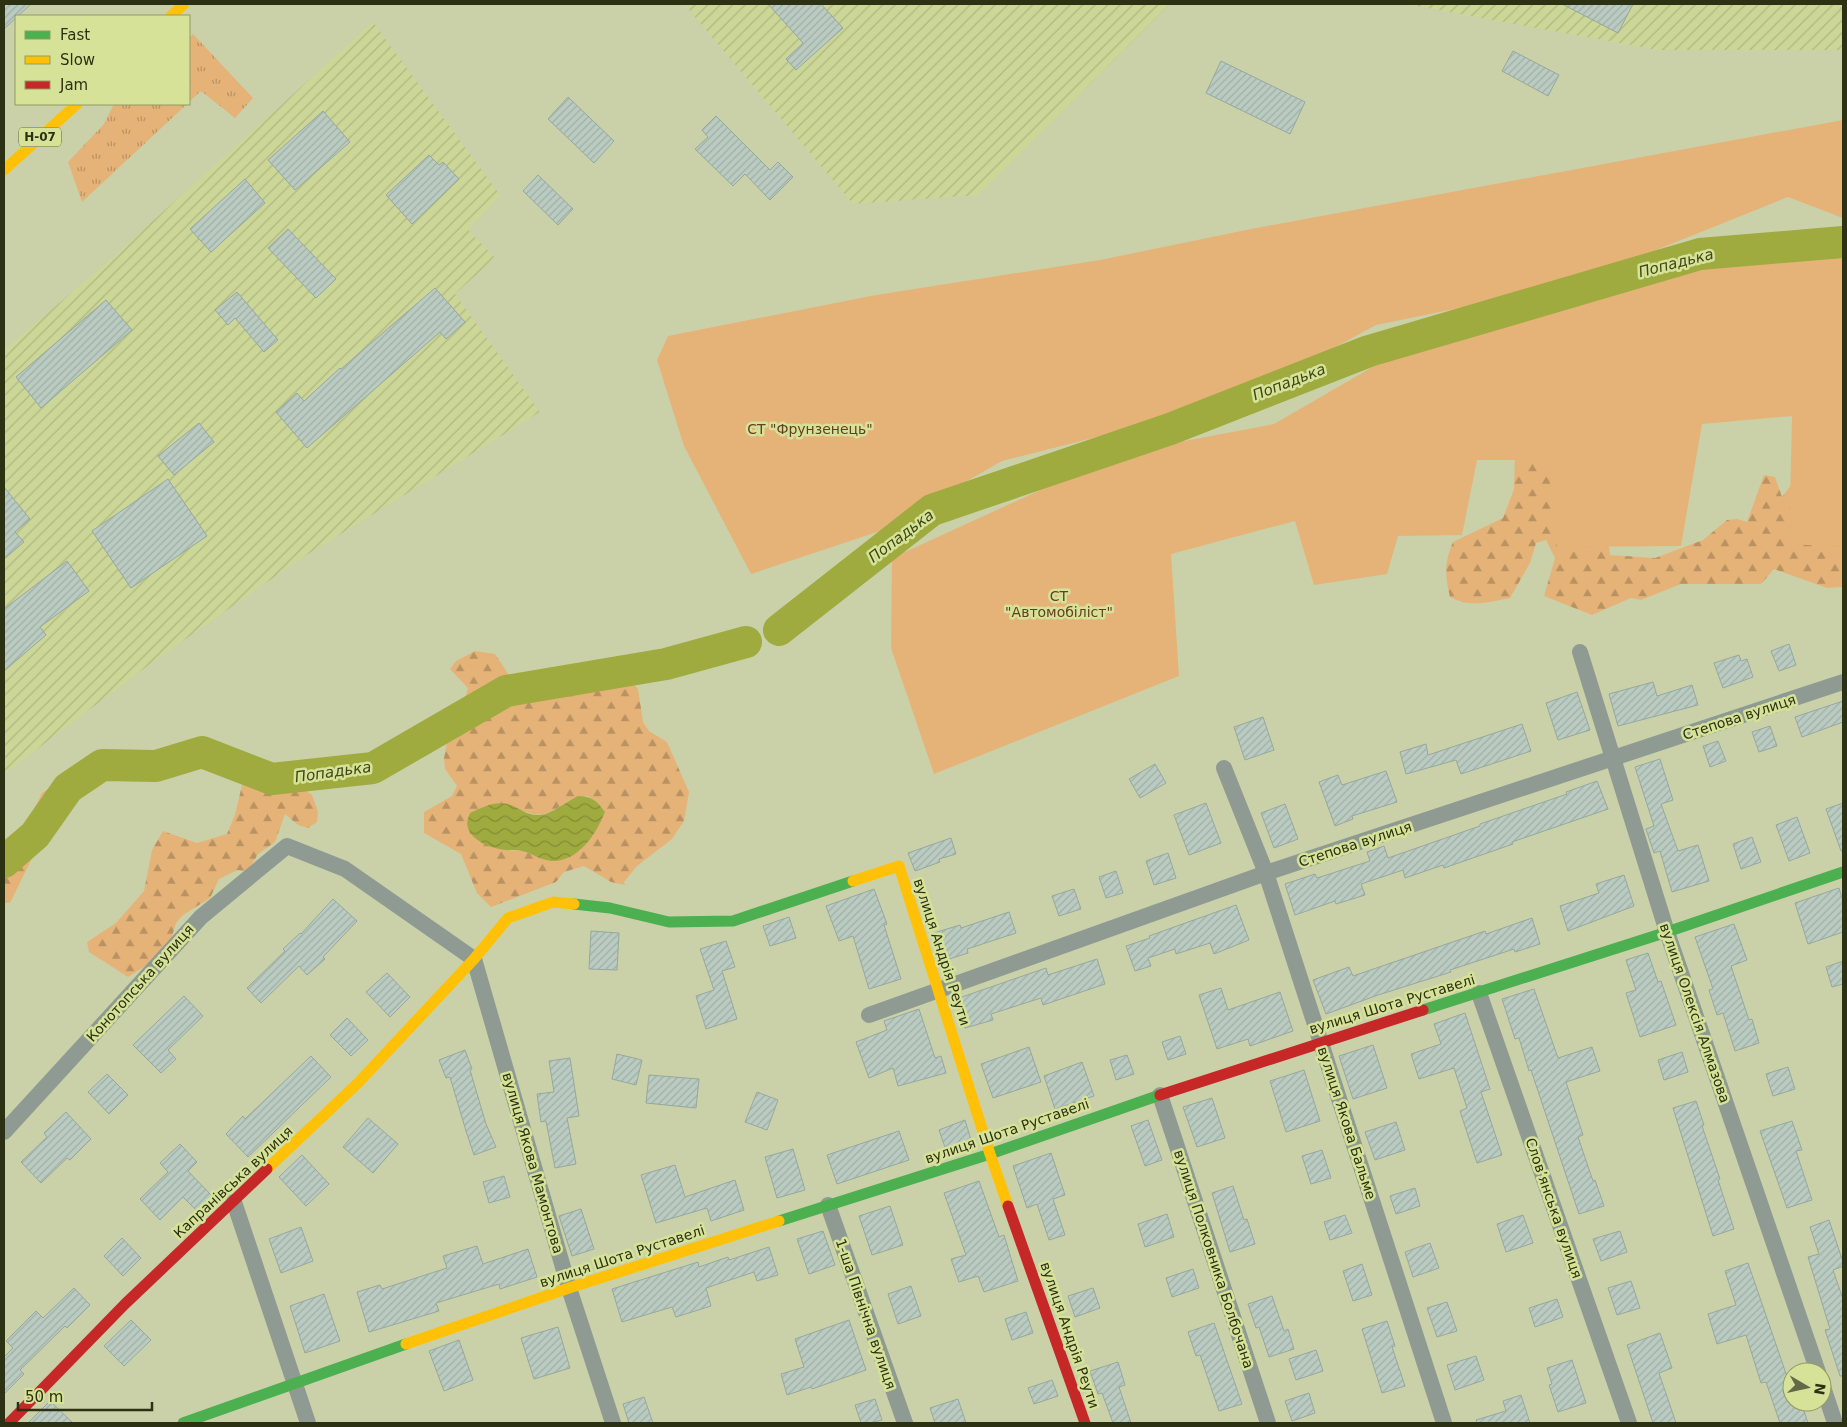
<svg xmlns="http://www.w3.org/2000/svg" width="1847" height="1427" font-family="'DejaVu Sans',sans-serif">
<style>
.industrial{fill:url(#industrial-furrows)}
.grass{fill:url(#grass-tufts)}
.forest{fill:url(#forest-firs);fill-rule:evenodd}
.green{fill:#e5b378}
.water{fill:url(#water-waves)}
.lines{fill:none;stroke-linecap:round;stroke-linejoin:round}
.river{stroke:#9fab3f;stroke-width:32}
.building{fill:url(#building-hatch);stroke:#96a89d}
.street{stroke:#8f9b92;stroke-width:16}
.fast{stroke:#4caf50;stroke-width:11}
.slow{stroke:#ffc107;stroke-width:11}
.jam{stroke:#c62828;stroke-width:11}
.labels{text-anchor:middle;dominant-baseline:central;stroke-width:5;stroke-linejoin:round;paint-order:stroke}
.shield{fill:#d5e298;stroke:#5f663b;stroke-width:1}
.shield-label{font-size:12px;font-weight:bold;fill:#2d3113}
.park-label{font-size:14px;fill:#663e20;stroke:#d5e298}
.street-label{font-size:14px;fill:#2d3113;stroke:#d5e298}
.water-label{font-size:15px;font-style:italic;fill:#404716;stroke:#d5e298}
</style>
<defs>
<pattern id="industrial-furrows" width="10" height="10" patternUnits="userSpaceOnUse" patternTransform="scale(1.25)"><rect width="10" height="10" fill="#cbd697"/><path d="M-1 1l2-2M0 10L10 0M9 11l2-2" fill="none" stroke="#afb881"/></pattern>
<pattern id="grass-tufts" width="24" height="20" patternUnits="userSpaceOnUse" patternTransform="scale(1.25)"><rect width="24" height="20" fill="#e5b378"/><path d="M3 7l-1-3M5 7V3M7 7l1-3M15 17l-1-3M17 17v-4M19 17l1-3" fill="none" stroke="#ba9261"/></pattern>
<pattern id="forest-firs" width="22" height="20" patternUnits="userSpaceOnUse" patternTransform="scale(1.25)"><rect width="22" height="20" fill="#e5b378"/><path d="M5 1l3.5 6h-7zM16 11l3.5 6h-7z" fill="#ba9261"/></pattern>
<pattern id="water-waves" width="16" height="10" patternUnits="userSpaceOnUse" patternTransform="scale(1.25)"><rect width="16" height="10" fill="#9fab3f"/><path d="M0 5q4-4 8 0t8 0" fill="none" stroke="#828c34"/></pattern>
<pattern id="building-hatch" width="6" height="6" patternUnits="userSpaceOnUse" patternTransform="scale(1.25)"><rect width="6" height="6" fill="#bacbc1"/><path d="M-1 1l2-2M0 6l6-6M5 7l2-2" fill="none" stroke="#a0afa5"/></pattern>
</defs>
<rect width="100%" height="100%" fill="#cad1a9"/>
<g class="industrial">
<path d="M684 4H1170L978 195 853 204Z"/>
<path d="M1405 4H1843V50H1658Z"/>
<path d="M373 22 500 195 468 230 495 258 455 294 540 412 300 559 150 664 4 774V350L105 264Z"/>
</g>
<g class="grass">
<path d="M193 34 253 98 235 118 201 91 189 102V38Z"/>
<path d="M114 104H187L82 202 68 162 104 124Z"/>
</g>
<g class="forest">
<path d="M1515 454 1549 455 1603 501 1610 555 1655 558 1703 540 1727 520 1737 519 1747 522 1764 475 1775 477 1782 497 1802 471 1843 537V587L1827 588 1774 569 1761 584H1681L1641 600 1631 598 1592 615 1544 596 1555 558 1546 540 1536 543 1530 563 1510 598C1489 602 1470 608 1450 597 1445 576 1444 563 1453 542L1503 518 1514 489Z"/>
<path d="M475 651 495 654C504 666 513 685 526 694 546 707 568 679 586 673 595 669 606 667 616 665L638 689 643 722 649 731 667 742 689 792 684 821 672 839 637 866 624 882 625 885 611 882 584 866 564 872 556 882 491 907 477 893 461 854 424 833V812L452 796 457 786 445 769 444 758 448 737 459 720 468 688 450 669 456 661ZM578 796H588L605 812 601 821 580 851 550 861 520 850 509 851 510 805C546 823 546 813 578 796Z"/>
<path d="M247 764 277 772 312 795 318 812 317 822 308 828 298 825 285 814 275 842 258 854 248 871 237 870 219 879 210 898 183 915 176 923 169 946 155 960 128 977 89 952 87 942 116 923 144 891 152 850 163 831 197 843 227 834 235 815Z"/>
<path d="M64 780 73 791 62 825 38 846 10 903 4 902V840L28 822 42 793Z"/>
</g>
<g class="green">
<path d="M1843 120V218L1788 197 1629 261 1548 290 1376 325 1264 386 1184 415 1002 461 880 531 751 574 684 446 657 360 668 336 876 295 1100 260 1256 228Z"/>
<path d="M1843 253V547L1789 544 1792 416 1702 424 1681 546 1557 547 1548 460H1477L1462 535 1398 536 1387 574 1314 585 1295 521 1171 554 1179 676 934 774 891 648 892 558 1121 453 1274 424 1376 365 1510 317 1704 265Z"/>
</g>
<path class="water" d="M578 796C592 796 597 801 605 812 596 834 579 862 551 861 541 860 531 853 522 851 517 849 512 851 506 850 493 849 473 842 468 828 466 823 468 818 470 813 483 807 496 800 511 805 521 809 528 816 540 815 550 815 568 801 578 796Z"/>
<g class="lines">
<g class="river">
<path d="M779 630 932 510 1170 429 1369 351 1700 254 1843 242"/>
<path d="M4 862 35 835 68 788 102 765 156 766 202 752 272 779 373 768 506 691 666 664 746 642"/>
</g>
</g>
<g class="building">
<path d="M4 4H31L4 29Z"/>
<path d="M768 4H821L843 28 796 70 786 59 803 43Z"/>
<path d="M1562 4H1633L1618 33Z"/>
<path d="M1513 51 1559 75 1548 96 1502 71Z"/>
<path d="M1221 61 1305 102 1290 134 1206 93Z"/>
<path d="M568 97 614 141 594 163 548 119Z"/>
<path d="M323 111 350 142 295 190 268 160Z"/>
<path d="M716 116 770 170 778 162 793 177 770 200 745 174 733 186 695 149 708 137 702 130Z"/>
<path d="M429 155 439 165 443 162 459 179 412 224 386 195Z"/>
<path d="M538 175 573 209 558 225 523 191Z"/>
<path d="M245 179 265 203 211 252 190 229Z"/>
<path d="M288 229 336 279 316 298 268 248Z"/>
<path d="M435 288 465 322 446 339 440 332 307 448 276 412 297 393 304 401 340 368 341 369Z"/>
<path d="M237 292 278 340 264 352 235 318 228 325 215 310Z"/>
<path d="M106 300 132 330 41 408 16 377Z"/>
<path d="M199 423 214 442 174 475 158 456Z"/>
<path d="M168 479 207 536 131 588 92 531Z"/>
<path d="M4 487 30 519 15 532 24 542 4 559Z"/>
<path d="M67 561 89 591 40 627 46 635 4 671V609Z"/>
<path d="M1789 644 1796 665 1779 671 1771 651Z"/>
<path d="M1739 655 1741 661 1747 659 1753 677 1723 688 1714 663Z"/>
<path d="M1653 682 1657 696 1692 685 1698 705 1618 726 1609 694Z"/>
<path d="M1577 692 1590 730 1558 740 1546 703Z"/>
<path d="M1843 701V722L1802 737 1795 717Z"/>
<path d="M1263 717 1274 750 1245 760 1234 727Z"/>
<path d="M1522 724 1531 751 1461 774 1456 760 1406 774 1400 752 1426 744 1428 755Z"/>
<path d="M1770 726 1777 746 1759 752 1752 732Z"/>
<path d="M1718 741 1726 761 1710 767 1703 746Z"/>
<path d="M1660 759 1673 800 1661 804 1678 851 1698 845 1709 881 1672 892 1660 851 1654 853 1646 829 1654 826 1635 767Z"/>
<path d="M1155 764 1166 783 1140 798 1129 779Z"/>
<path d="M1386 771 1397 802 1352 816 1353 819 1335 826 1319 782 1338 775 1342 785Z"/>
<path d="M1597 781 1608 809 1512 842 1513 844 1444 868 1443 865 1405 878 1403 870 1361 884 1365 895 1336 904 1335 901 1295 915 1285 884 1315 874 1317 878 1370 861 1367 852 1384 846 1388 858 1480 826V824L1567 794 1566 792Z"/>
<path d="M1206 803 1221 843 1189 855 1174 815Z"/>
<path d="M1843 803V851H1841L1826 809Z"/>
<path d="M1285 804 1298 839 1274 848 1261 813Z"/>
<path d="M1797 817 1810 853 1789 861 1776 825Z"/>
<path d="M1752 837 1761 862 1741 869 1733 844Z"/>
<path d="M951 838 956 854 939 859 940 862 915 871 908 853Z"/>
<path d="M1168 853 1176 878 1154 885 1146 861Z"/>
<path d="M1116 871 1123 893 1106 898 1099 877Z"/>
<path d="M1624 875 1634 906 1568 931 1560 906 1599 893 1596 884Z"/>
<path d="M1839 888 1843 901V932L1808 944 1795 903Z"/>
<path d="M874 889 887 924 884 925 901 979 869 989 853 936 839 941 826 906Z"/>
<path d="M1074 889 1081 909 1059 916 1052 896Z"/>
<path d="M333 899 357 921 323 957 325 959 307 975 299 966 261 1003 247 988 285 951 283 949 300 933 301 934Z"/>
<path d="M1236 905 1249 940 1214 954 1210 943 1176 954 1175 949 1148 958 1151 966 1135 971 1126 946 1150 938 1149 936Z"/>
<path d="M1009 912 1016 933 967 949 968 953 943 961 934 933 960 925 961 928Z"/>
<path d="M789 917 796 938 770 946 763 926Z"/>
<path d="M1532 918 1540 944 1515 952 1514 949 1450 970 1451 972 1378 995 1326 1014 1313 980 1349 967 1353 976 1485 931 1486 934Z"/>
<path d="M1734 924 1747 960 1731 966 1749 1020 1752 1019 1759 1043 1735 1051 1723 1013 1717 1015 1709 990 1713 989 1695 937Z"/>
<path d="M591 931 619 933 617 970 589 969Z"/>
<path d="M726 941 735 967 722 971 737 1019 706 1029 696 996 714 990 700 949Z"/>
<path d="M1648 953 1658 982 1661 981 1676 1025 1640 1037 1626 993 1636 990 1626 960Z"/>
<path d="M1097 959 1105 984 1043 1005 1041 998 991 1014 993 1020 965 1028 956 999 1046 968 1048 975Z"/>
<path d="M1843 961V984L1832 987 1826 967Z"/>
<path d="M387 973 410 997 390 1017 366 992Z"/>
<path d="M1221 988 1228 1010 1280 992 1293 1031 1250 1046 1248 1039 1217 1049 1199 995Z"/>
<path d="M1534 989 1558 1058 1592 1047 1600 1071 1566 1082 1583 1135 1578 1137 1593 1181 1595 1180 1604 1206 1579 1214 1531 1070 1529 1071 1519 1038 1515 1039 1502 999Z"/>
<path d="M184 996 203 1016 168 1050 176 1059 161 1073 133 1045Z"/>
<path d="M919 1009 935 1058 941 1056 946 1073 898 1086 893 1068 869 1078 856 1042 887 1030 884 1021Z"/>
<path d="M1465 1013 1490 1089 1481 1092 1502 1155 1477 1163 1460 1111 1467 1108 1454 1068 1419 1079 1411 1054 1441 1044 1434 1024Z"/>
<path d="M347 1018 368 1040 351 1056 330 1035Z"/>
<path d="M1180 1036 1186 1054 1168 1060 1162 1042Z"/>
<path d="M1373 1045 1387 1088 1353 1099 1339 1056Z"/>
<path d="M1029 1047 1041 1082 993 1098 981 1064Z"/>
<path d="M465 1050 472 1069 470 1070 486 1124 496 1147 474 1155 466 1131 450 1077 446 1078 439 1060Z"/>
<path d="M1682 1052 1688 1072 1664 1080 1658 1060Z"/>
<path d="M617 1054 642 1060 636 1085 612 1079Z"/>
<path d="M1127 1055 1134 1074 1116 1080 1110 1060Z"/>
<path d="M311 1056 331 1077 248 1157 226 1134 243 1116 245 1119Z"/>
<path d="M570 1058 579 1116 567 1118 576 1164 555 1168 546 1121 541 1122 537 1094 554 1092 549 1061Z"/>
<path d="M1082 1062 1094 1096 1055 1109 1044 1076Z"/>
<path d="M1788 1067 1795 1089 1773 1096 1766 1074Z"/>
<path d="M1304 1070 1320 1121 1286 1132 1270 1081Z"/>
<path d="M107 1074 128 1095 109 1114 88 1092Z"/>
<path d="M649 1075 699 1079 696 1108 646 1103Z"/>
<path d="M757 1092 778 1100 767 1130 745 1122Z"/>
<path d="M1212 1098 1225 1138 1197 1147 1183 1107Z"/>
<path d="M1696 1101 1704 1125 1702 1126 1720 1179 1718 1180 1734 1229 1713 1236 1673 1108Z"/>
<path d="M66 1112 91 1139 70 1160 67 1158 41 1183 21 1162 47 1137 44 1133Z"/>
<path d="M368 1118 398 1144 373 1173 343 1147Z"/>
<path d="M965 1120 972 1143 947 1153 939 1130Z"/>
<path d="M1148 1120 1162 1160 1145 1166 1131 1126Z"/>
<path d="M1792 1121 1802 1150 1796 1151 1812 1200 1787 1208 1760 1131Z"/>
<path d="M1396 1122 1405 1150 1375 1160 1365 1132Z"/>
<path d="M899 1131 909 1160 837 1184 827 1155Z"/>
<path d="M180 1144 197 1162 188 1171 213 1197 198 1212 183 1197 160 1220 140 1199 168 1172 160 1163Z"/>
<path d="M793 1149 805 1190 777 1198 765 1157Z"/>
<path d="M1322 1150 1331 1178 1311 1184 1302 1156Z"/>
<path d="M1051 1153 1065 1195 1053 1199 1065 1235 1049 1240 1037 1204 1027 1208 1013 1166Z"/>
<path d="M302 1155 329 1184 306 1206 279 1177Z"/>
<path d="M675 1165 685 1197 735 1180 744 1210 711 1221 707 1208 656 1223 641 1175Z"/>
<path d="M504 1176 510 1197 489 1203 483 1182Z"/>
<path d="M979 1181 999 1237 1004 1235 1018 1281 984 1292 978 1276 959 1282 951 1259 966 1255 944 1193Z"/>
<path d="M1233 1186 1244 1220 1247 1219 1255 1244 1230 1252 1212 1193Z"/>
<path d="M1415 1188 1420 1206 1396 1214 1390 1196Z"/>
<path d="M890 1206 903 1245 872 1255 859 1216Z"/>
<path d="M581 1209 594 1249 572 1256 559 1216Z"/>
<path d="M1167 1214 1174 1237 1145 1247 1138 1224Z"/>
<path d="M1345 1215 1352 1233 1330 1240 1324 1222Z"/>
<path d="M1523 1215 1533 1243 1506 1252 1497 1224Z"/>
<path d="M1829 1220 1843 1262V1266L1833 1270 1843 1299V1376H1840L1825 1330 1830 1329 1808 1257 1819 1254 1810 1227Z"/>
<path d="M301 1227 313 1261 281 1273 269 1239Z"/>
<path d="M823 1231 835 1265 809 1274 797 1239Z"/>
<path d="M1620 1231 1627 1252 1601 1261 1593 1239Z"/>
<path d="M122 1238 141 1258 123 1276 104 1256Z"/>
<path d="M1430 1243 1439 1268 1413 1277 1405 1252Z"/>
<path d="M477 1246 483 1264 528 1249 537 1277 500 1289 499 1284 436 1303 439 1311 369 1332 357 1292 380 1285 382 1289 447 1268 443 1256Z"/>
<path d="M769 1247 778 1275 757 1281 754 1272 706 1288 711 1306 676 1317 672 1307 622 1322 612 1289 698 1262 699 1267 728 1257 729 1260Z"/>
<path d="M1748 1263 1792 1391V1402H1801L1808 1423H1780L1766 1382 1761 1383 1746 1335 1717 1344 1708 1314 1736 1305 1725 1271Z"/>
<path d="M1362 1264 1372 1295 1353 1301 1343 1271Z"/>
<path d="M1193 1269 1199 1288 1172 1297 1166 1278Z"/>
<path d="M1631 1281 1640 1308 1617 1315 1608 1288Z"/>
<path d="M911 1286 921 1316 898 1324 888 1294Z"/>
<path d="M74 1288 90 1305 67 1328 65 1326 20 1370 24 1374 4 1394V1357L13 1348 6 1341 36 1311 43 1318Z"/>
<path d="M1093 1288 1100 1308 1075 1317 1068 1296Z"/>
<path d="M324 1294 340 1341 305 1353 290 1306Z"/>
<path d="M1272 1296 1284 1331 1288 1329 1294 1349 1269 1357 1259 1327 1256 1328 1248 1304Z"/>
<path d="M1557 1299 1563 1317 1535 1327 1529 1308Z"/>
<path d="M1447 1302 1457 1331 1437 1337 1427 1308Z"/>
<path d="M1026 1312 1033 1333 1012 1340 1005 1319Z"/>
<path d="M131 1320 151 1340 124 1366 104 1346Z"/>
<path d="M849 1320 866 1370 812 1389 811 1387 787 1395 781 1374 804 1367 795 1339Z"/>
<path d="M1387 1321 1395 1346 1392 1347 1405 1386 1382 1393 1362 1329Z"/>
<path d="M1214 1323 1242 1404 1219 1411 1200 1355 1196 1356 1188 1332Z"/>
<path d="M558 1327 570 1368 534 1379 521 1338Z"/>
<path d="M1660 1333 1672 1368 1659 1373 1676 1423H1653L1627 1345Z"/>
<path d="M459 1340 473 1380 444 1391 429 1351Z"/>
<path d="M1316 1350 1323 1371 1296 1380 1289 1359Z"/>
<path d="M1476 1356 1484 1380 1455 1390 1447 1365Z"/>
<path d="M1572 1360 1586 1403 1558 1412 1549 1385 1552 1384 1547 1368Z"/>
<path d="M1118 1362 1125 1385 1119 1387 1131 1423H1113L1102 1393 1098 1394 1090 1371Z"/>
<path d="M1052 1380 1058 1396 1034 1404 1028 1388Z"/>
<path d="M1309 1393 1315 1413 1292 1421 1285 1401Z"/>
<path d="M1521 1395 1530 1423H1477L1476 1420 1506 1411 1503 1401Z"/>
<path d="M644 1397 653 1423H629L623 1404Z"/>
<path d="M875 1399 882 1420 870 1423H861L855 1405Z"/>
<path d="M958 1399 966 1423H935L930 1408Z"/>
<path d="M50 1401 73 1423H28Z"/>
</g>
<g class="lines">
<g class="street">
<path d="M1580 652 1667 932 1818 1372"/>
<path d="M1224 768 1266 873 1444 1423"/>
<path d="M1479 993 1629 1423"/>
<path d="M869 1015 1266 873 1843 682"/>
<path d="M1160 1095 1268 1423"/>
<path d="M4 1132 201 917 287 846 345 869 474 959 569 1288 613 1423"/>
<path d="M234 1202 308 1423"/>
<path d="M828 1205 905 1423"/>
<path d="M1822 1384 1835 1423"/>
</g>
<g class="fast">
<path d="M574 904 610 908 669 922 733 921 853 881"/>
<path d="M1423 1010 1667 932 1843 872"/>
<path d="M779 1221 990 1154 1160 1095"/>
<path d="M183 1423 406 1344"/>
</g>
<g class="slow">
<path d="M171 16 184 4"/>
<path d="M4 170 77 104"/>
<path d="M853 881 899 866 990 1154 1008 1206"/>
<path d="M267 1169 358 1083 474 959 508 918 553 902 574 904"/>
<path d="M406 1344 569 1288 779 1221"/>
</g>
<g class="jam">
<path d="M1160 1095 1423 1010"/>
<path d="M1008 1206 1085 1423"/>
<path d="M9 1423 125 1304 267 1169"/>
</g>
</g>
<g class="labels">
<rect class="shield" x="19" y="127.5" width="42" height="19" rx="4"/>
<g class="shield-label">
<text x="40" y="137">Н-07</text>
</g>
<g class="park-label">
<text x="810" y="429">СТ "Фрунзенець"</text>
<text x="1059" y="596">СТ<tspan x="1059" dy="16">"Автомобіліст"</tspan></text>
</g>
<g class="street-label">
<text transform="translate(1739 717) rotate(-18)">Степова вулиця</text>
<text transform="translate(1355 844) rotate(-18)">Степова вулиця</text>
<text transform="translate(942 952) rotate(72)">вулиця Андрія Реути</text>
<text transform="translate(140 983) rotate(-48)">Конотопська вулиця</text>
<text transform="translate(1392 1004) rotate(-17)">вулиця Шота Руставелі</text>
<text transform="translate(1695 1013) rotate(71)">вулиця Олексія Алмазова</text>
<text transform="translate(1347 1123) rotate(72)">вулиця Якова Бальме</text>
<text transform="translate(1007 1131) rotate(-19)">вулиця Шота Руставелі</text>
<text transform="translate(533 1163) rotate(74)">вулиця Якова Мамонтова</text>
<text transform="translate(233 1182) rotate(-43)">Капранівська вулиця</text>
<text transform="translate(1554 1208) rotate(71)">Словʼянська вулиця</text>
<text transform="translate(622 1256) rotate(-18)">вулиця Шота Руставелі</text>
<text transform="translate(1214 1259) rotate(72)">вулиця Полковника Болбочана</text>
<text transform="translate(866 1314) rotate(71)">1-ша Північна вулиця</text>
<text transform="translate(1070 1335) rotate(71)">вулиця Андрія Реути</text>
</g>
<g class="water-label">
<text transform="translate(1676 263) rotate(-14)">Попадька</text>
<text transform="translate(1289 382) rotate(-21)">Попадька</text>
<text transform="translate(901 536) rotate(-37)">Попадька</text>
<text transform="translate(333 772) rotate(-8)">Попадька</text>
</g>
</g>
<rect width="1847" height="1427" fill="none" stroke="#2d3113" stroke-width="10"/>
<rect x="15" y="15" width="175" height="90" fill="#d5e298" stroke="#929b63"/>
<rect x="25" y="31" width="25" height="8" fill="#4caf50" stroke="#929b63"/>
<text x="60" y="40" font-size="15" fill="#2d3113">Fast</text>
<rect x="25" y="56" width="25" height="8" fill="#ffc107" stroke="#929b63"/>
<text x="60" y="65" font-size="15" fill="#2d3113">Slow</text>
<rect x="25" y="81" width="25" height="8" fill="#c62828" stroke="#929b63"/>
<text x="60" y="90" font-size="15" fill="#2d3113">Jam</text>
<g transform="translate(1807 1387) rotate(99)"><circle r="24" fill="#d5e298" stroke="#929b63"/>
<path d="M0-4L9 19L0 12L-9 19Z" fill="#646948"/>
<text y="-8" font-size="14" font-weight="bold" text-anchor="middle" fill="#2d3113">N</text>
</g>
<path d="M18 1402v8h134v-8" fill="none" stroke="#2d3113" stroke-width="2.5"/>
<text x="25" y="1402" font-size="15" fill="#2d3113" stroke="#d5e298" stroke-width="4" paint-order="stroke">50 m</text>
</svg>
